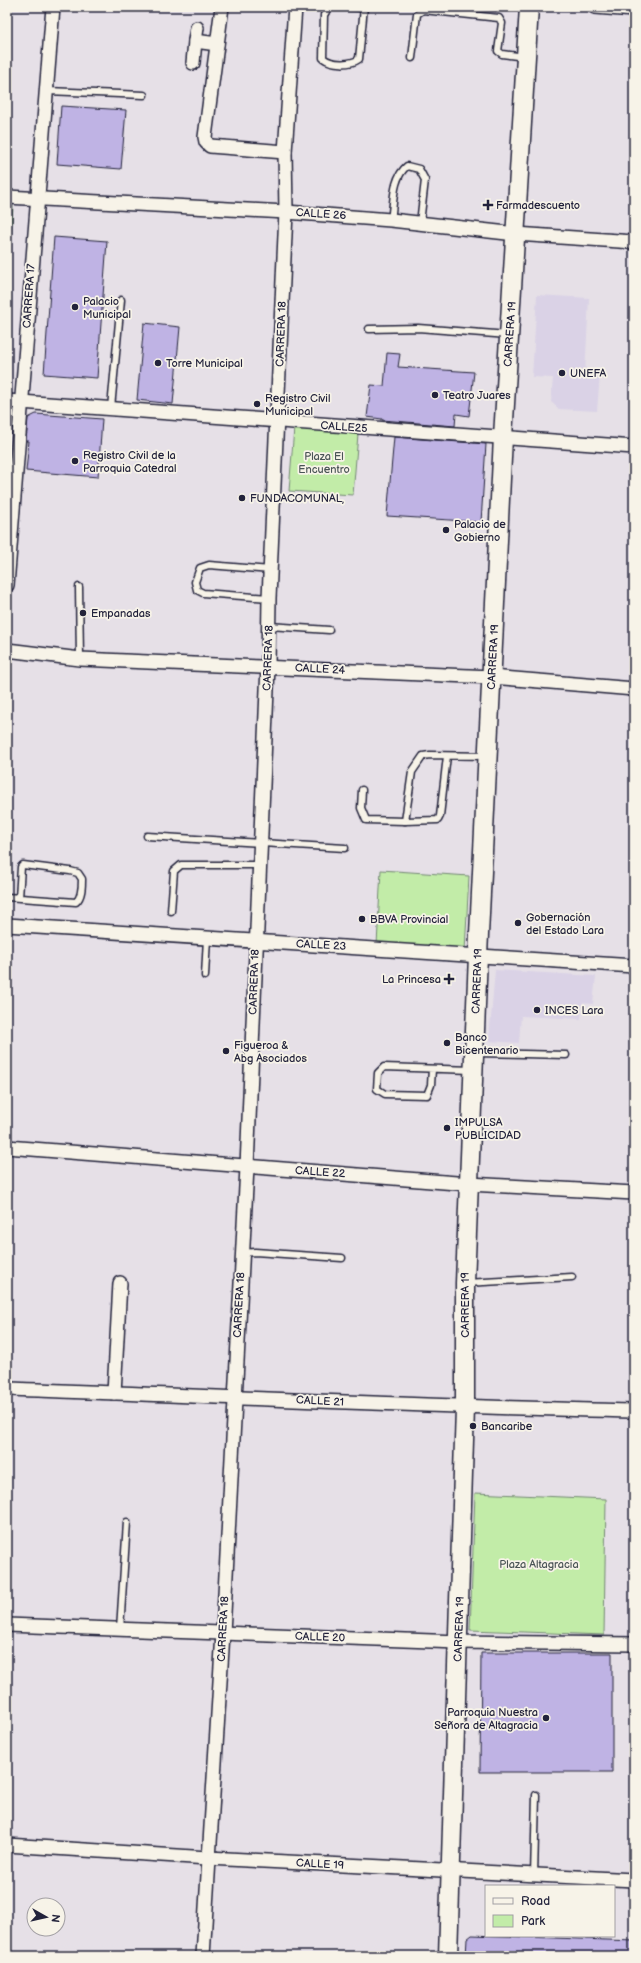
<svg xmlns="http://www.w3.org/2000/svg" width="641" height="1963" font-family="'Balsamiq Sans',sans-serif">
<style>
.built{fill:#dad2e6}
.green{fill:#c2eca8;stroke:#728772}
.building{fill:#bfb3e4;stroke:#22223b}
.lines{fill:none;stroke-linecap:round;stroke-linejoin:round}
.lane-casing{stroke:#22223b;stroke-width:9}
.street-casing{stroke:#22223b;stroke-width:16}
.secondary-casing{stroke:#22223b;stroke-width:21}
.lane{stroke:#f7f3e8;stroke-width:6}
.street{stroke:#f7f3e8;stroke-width:13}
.secondary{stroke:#f7f3e8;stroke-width:18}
.poi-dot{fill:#22223b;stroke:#f7f3e8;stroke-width:1.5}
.labels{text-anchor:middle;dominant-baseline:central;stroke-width:3.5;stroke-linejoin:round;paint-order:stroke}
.poi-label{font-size:11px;fill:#22223b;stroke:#f7f3e8;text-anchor:start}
.street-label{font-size:11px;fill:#22223b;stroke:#f7f3e8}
.park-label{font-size:11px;fill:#4a5456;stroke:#f7f3e8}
</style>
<rect width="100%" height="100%" fill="#e6e0e7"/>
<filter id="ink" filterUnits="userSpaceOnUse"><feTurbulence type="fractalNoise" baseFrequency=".025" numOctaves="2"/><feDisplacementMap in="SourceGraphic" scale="8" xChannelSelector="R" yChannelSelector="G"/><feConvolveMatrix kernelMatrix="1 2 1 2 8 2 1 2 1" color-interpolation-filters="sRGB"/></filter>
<g filter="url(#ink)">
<g class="built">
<path d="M537 295 589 298 585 374 600 375 597 411 559 409 551 402 553 378 532 377Z"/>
<path d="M495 970 596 976 593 1004 582 1003 581 1019 521 1016 519 1043 489 1041Z"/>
</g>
<g class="green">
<path d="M7 206H13L7 291Z"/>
<path d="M294 428 358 434 353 495 289 491Z"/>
<path d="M381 870 469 876 465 951 377 945Z"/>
<path d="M475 1493 606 1499 604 1635 470 1630Z"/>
</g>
<g class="building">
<path d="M61 106 126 110 121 169 57 164Z"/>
<path d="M54 237 107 241 97 378 44 374Z"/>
<path d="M144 323 180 327 173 404 137 400Z"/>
<path d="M387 353 400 354 398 367 474 372 469 416 456 414 455 426 382 420V419L367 417 371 385 384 386Z"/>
<path d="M36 414 102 419 98 477 26 471 29 441H26L28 418Z"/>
<path d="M394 437 486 444 481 522 387 516Z"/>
<path d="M481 1653H612V1772H480Z"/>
<path d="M472 1935 634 1941V1956H466L467 1939Z"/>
</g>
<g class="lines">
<g class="lane-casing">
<g id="lane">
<path d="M329 7 324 15 323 58C332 65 351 65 359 59L364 7"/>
<path d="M349 7 364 8"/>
<path d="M412 58 417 14 423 10 499 18 502 23 498 51 502 54 525 57"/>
<path d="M47 91 144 95"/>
<path d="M391 220C394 203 392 178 407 166L419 169 425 180 420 223"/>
<path d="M369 329 418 328 508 335"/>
<path d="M111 408 121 300"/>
<path d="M79 587 80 659"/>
<path d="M269 598 203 593 197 590 195 582 200 568 209 565 271 570"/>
<path d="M269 626 329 630"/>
<path d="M447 756 440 816 438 820 405 821 412 772 423 756 430 755 487 756"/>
<path d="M362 790 361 808 366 820 405 821"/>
<path d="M147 836 345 848"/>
<path d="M7 897 76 902C82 897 82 886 82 879L78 873 70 871 23 865 21 867 19 898"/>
<path d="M171 911 174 871 181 865H259"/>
<path d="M205 976 207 938"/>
<path d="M476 1053 566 1055"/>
<path d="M432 1069 431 1085 427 1095 385 1094 377 1089 378 1073 384 1067 472 1070"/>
<path d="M242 1253 255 1252 342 1258"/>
<path d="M466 1283 572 1277"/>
<path d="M120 1629 127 1522"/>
<path d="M534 1876 536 1795"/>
</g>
</g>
<g class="street-casing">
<g id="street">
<path d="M222 7 205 137 206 142 210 146 285 152"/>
<path d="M595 7 634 10"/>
<path d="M195 41 197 28"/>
<path d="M193 63 195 41 217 44"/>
<path d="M7 197 286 212 391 220 516 234 634 242"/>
<path d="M7 401 634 447"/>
<path d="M7 585 53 7"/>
<path d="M7 650 80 659 492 677 634 689"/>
<path d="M7 925 634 966"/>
<path d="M7 1147 469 1184 634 1193"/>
<path d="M7 1389C216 1396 425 1407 634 1411"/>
<path d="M114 1393 120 1283"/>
<path d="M7 1625 458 1642 634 1644"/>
<path d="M7 1845 208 1858 634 1880"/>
<path d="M203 1956 223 1633 247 1167 268 666 269 598 286 212 285 152 295 7"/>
</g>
</g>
<g class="secondary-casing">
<path id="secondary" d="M448 1956 465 1408V1283L478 955 503 437 529 7"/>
</g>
<use href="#lane" class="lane"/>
<use href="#street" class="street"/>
<use href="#secondary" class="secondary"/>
</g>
</g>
<g class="poi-dot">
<path d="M486 199h4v4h4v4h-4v4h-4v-4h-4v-4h4z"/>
<circle cx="75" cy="307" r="4"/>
<circle cx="158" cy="363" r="4"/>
<circle cx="562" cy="373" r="4"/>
<circle cx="435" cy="395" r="4"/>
<circle cx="257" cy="404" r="4"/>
<circle cx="75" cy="461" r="4"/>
<circle cx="242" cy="498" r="4"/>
<circle cx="446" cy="530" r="4"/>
<circle cx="83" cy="613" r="4"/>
<circle cx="362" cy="919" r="4"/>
<circle cx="518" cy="923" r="4"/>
<path d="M447 973h4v4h4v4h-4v4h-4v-4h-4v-4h4z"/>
<circle cx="537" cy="1010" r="4"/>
<circle cx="447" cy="1043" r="4"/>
<circle cx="226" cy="1051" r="4"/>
<circle cx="447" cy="1128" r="4"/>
<circle cx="473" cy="1426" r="4"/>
<circle cx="546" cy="1718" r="4"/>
</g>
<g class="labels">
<g class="poi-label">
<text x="496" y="205">Farmadescuento</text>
<text x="83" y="301">Palacio<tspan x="83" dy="13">Municipal</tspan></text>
<text x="166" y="363">Torre Municipal</text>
<text x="570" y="373">UNEFA</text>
<text x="443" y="395">Teatro Juares</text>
<text x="265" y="398">Registro Civil<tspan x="265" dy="13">Municipal</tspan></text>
<text x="83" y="455">Registro Civil de la<tspan x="83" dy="13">Parroquia Catedral</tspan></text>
<text x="250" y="498">FUNDACOMUNAL,</text>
<text x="454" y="524">Palacio de<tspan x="454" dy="13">Gobierno</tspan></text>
<text x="91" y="613">Empanadas</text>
<text x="526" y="917">Gobernación<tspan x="526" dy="13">del Estado Lara</tspan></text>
<text x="370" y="919">BBVA Provincial</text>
<text x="441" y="979" text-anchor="end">La Princesa</text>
<text x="545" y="1010">INCES Lara</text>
<text x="455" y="1037">Banco<tspan x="455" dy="13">Bicentenario</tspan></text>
<text x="234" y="1045">Figueroa &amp;<tspan x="234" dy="13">Abg Asociados</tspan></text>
<text x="455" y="1122">IMPULSA<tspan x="455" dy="13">PUBLICIDAD</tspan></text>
<text x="481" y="1426">Bancaribe</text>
<text x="538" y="1712" text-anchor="end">Parroquia Nuestra<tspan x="538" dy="13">Señora de Altagracia</tspan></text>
</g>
<g class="street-label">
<text transform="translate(321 214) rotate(4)">CALLE 26</text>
<text transform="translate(29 296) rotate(-86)">CARRERA 17</text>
<text transform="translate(281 334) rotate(-88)">CARRERA 18</text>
<text transform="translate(510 334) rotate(-86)">CARRERA 19</text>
<text transform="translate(344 427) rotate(4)">CALLE25</text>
<text transform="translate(493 657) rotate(-87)">CARRERA 19</text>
<text transform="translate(268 658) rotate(-88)">CARRERA 18</text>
<text transform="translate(320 669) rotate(3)">CALLE 24</text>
<text transform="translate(321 945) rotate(3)">CALLE 23</text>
<text transform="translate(477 981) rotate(-88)">CARRERA 19</text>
<text transform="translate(254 982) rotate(-88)">CARRERA 18</text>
<text transform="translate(320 1172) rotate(4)">CALLE 22</text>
<text transform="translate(239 1305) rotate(-87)">CARRERA 18</text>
<text transform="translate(465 1305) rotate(-90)">CARRERA 19</text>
<text transform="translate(320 1401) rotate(3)">CALLE 21</text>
<text transform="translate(223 1629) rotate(-87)">CARRERA 18</text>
<text transform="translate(459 1629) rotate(-88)">CARRERA 19</text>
<text transform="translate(320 1637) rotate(2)">CALLE 20</text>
<text transform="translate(320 1864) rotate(3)">CALLE 19</text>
</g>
<g class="park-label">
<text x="324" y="456">Plaza El<tspan x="324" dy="13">Encuentro</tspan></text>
<text x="539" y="1564">Plaza Altagracia</text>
</g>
</g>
<rect width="641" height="1963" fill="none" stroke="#f7f3e8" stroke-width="24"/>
<rect x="12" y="12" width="617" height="1939" fill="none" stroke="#22223b" stroke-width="1.5" filter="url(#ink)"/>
<rect x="485" y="1885" width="130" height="52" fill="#f7f3e8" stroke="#a29fa3"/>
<rect x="493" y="1898" width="20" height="6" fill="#f7f3e8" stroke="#a29fa3"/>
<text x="521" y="1905" font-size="12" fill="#22223b">Road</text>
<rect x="493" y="1915" width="20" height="12" fill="#c2eca8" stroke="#a29fa3"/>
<text x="521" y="1925" font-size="12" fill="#22223b">Park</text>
<g transform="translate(46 1917) rotate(98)"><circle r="19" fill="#f7f3e8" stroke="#a29fa3"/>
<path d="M0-3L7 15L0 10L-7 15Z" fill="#22223b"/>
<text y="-6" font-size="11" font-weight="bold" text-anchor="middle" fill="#22223b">N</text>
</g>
</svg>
